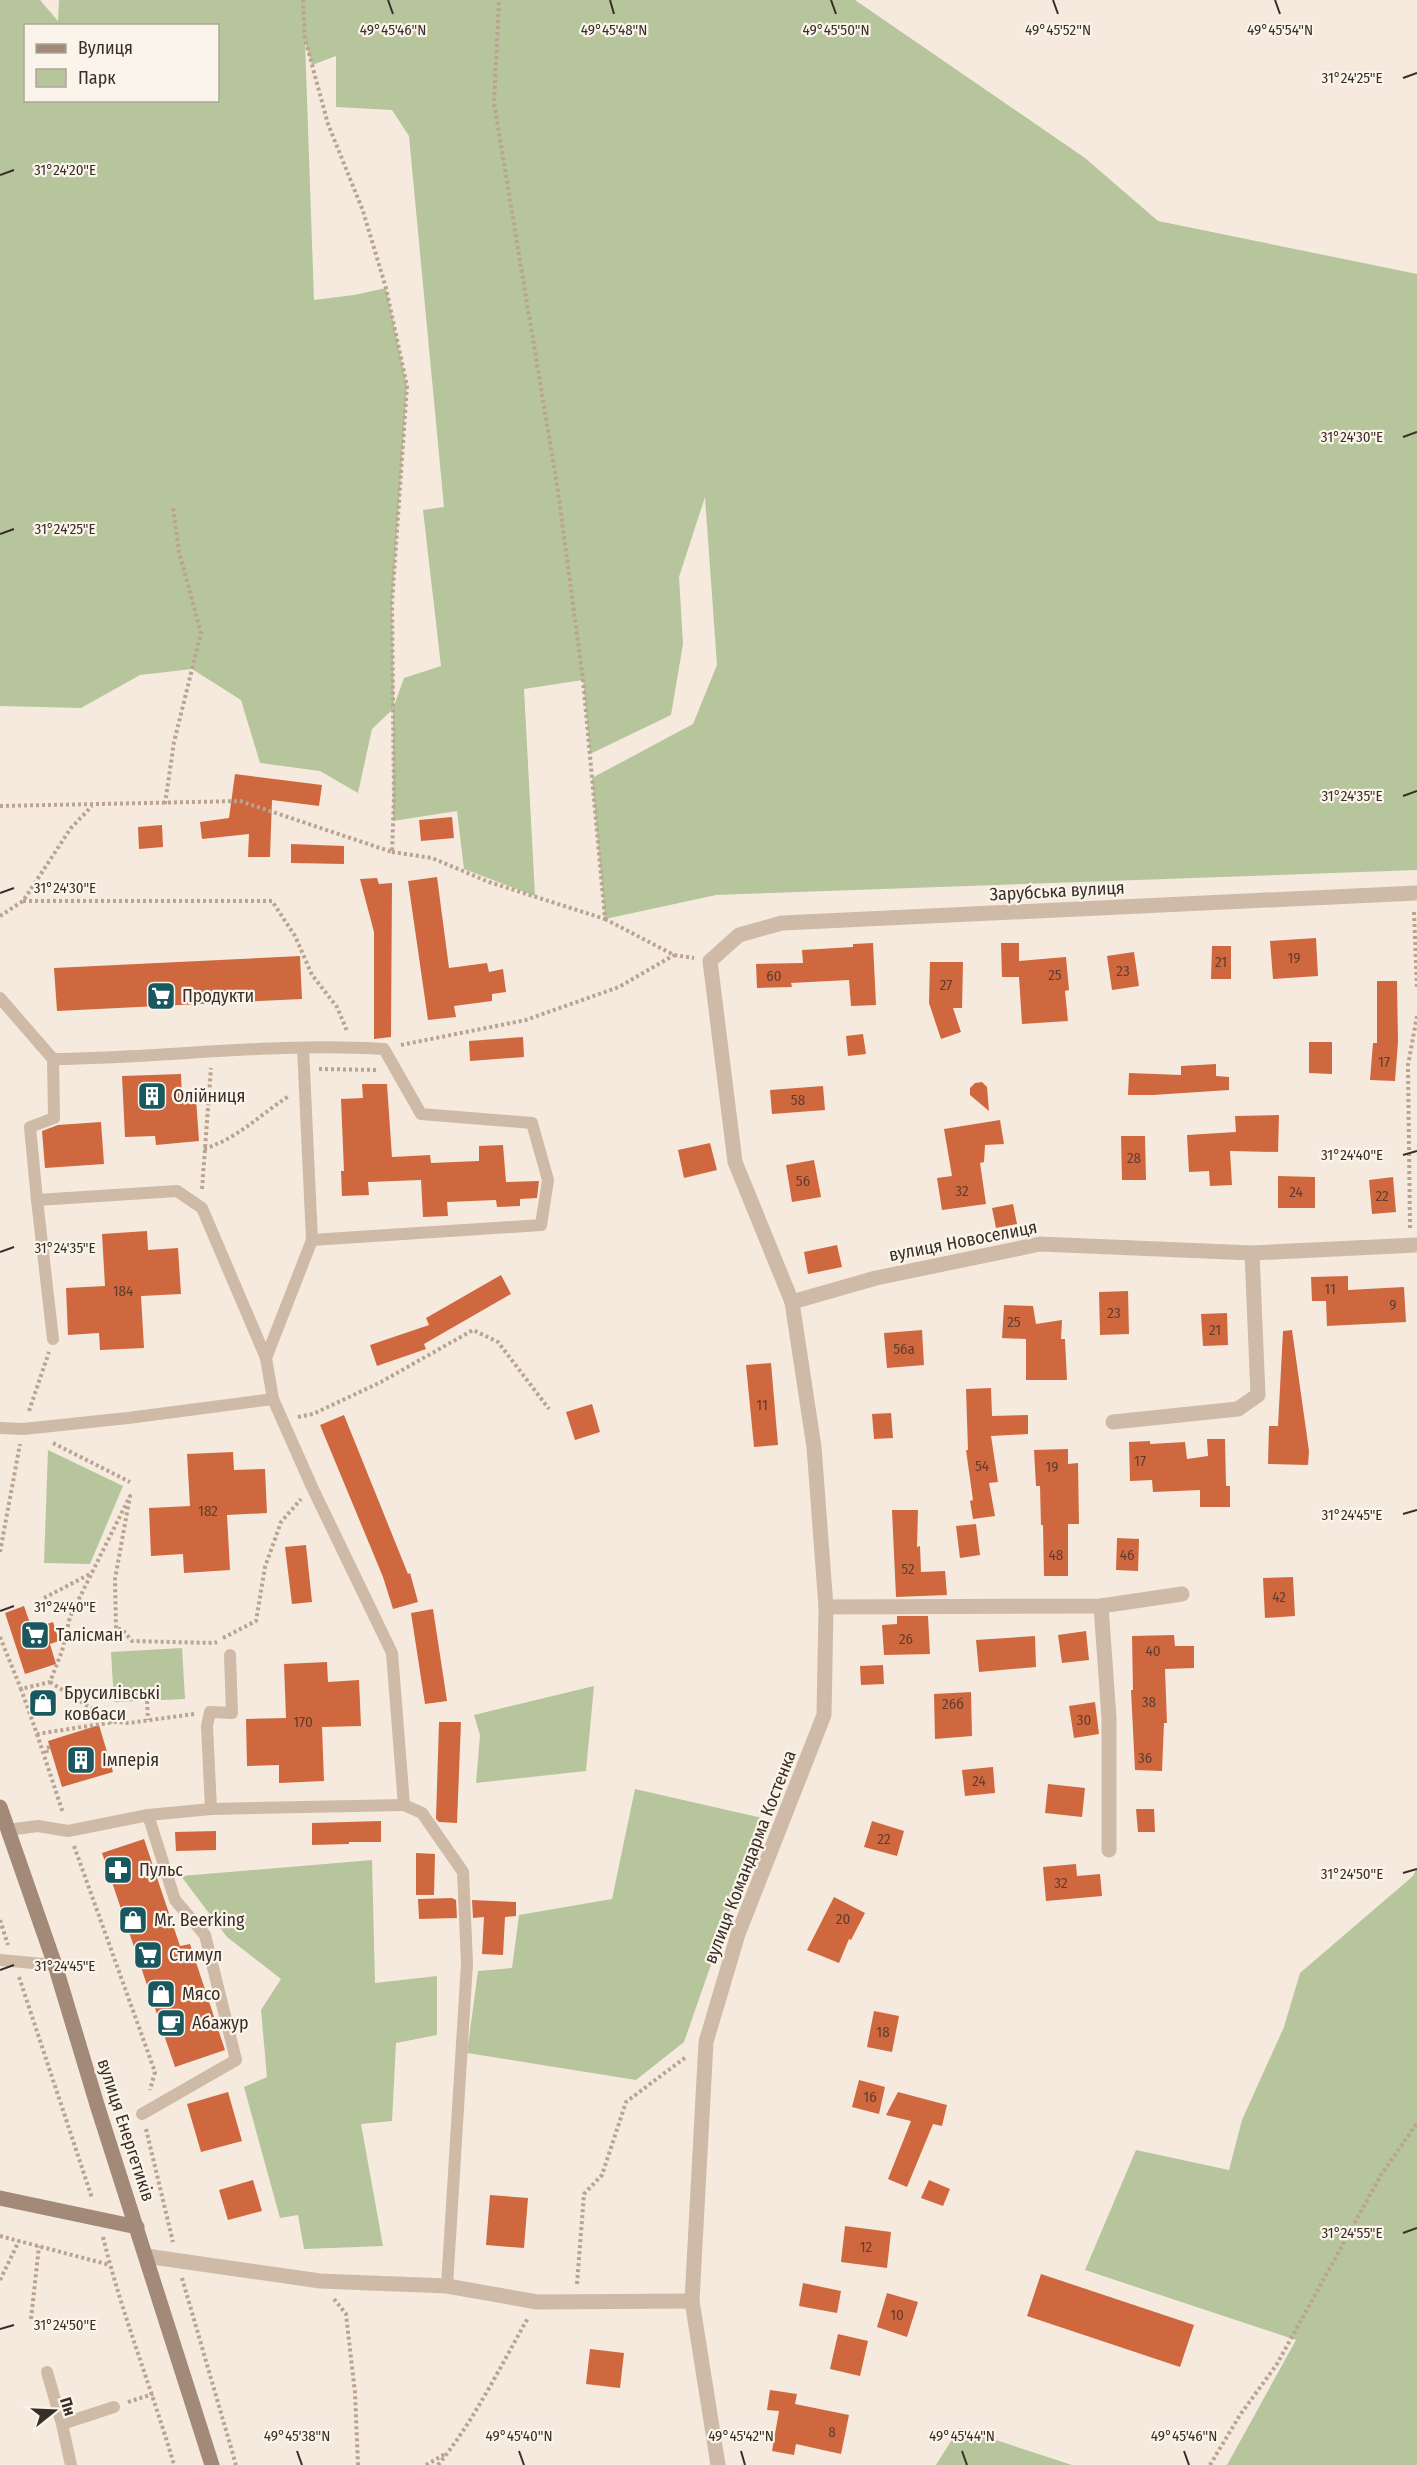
<svg xmlns="http://www.w3.org/2000/svg" width="1417" height="2465" font-family="'Fira Sans Condensed',sans-serif">
<style>
.green{fill:#b6c59b;fill-rule:evenodd}
.building{fill:#d0683f}
.lines{fill:none;stroke-linecap:round;stroke-linejoin:round}
.path{stroke:#baa491;stroke-width:4;stroke-dasharray:3 3;stroke-linecap:butt}
.lane{stroke:#cebaa7;stroke-width:12}
.street{stroke:#cebaa7;stroke-width:15}
.secondary{stroke:#a28978;stroke-width:15}
.ticks{fill:none;stroke:#3a2f28;stroke-width:2}
.labels{text-anchor:middle;dominant-baseline:central;stroke-width:4.5;stroke-linejoin:round;paint-order:stroke}
.number-label{font-size:15px;fill:#603d2e}
.street-label{font-size:18px;fill:#3a2f28;stroke:#fbf4ea}
.poi-label{font-size:18px;fill:#3a2f28;stroke:#fbf4ea;text-anchor:start}
.ticks-label{font-size:15px;text-anchor:middle;fill:#3a2f28;stroke:#fbf4ea;stroke-width:4.5;stroke-linejoin:round;paint-order:stroke}
</style>
<rect width="100%" height="100%" fill="#f5eadd"/>
<g class="green">
<path d="M0 0H40L58 21 59 0H855L1085 158 1158 221 1417 274V870L716 895 605 919 592 778 693 724 717 665 705 497 679 577 683 644 671 715 590 754 583 680 524 689 535 896 464 869 457 811 393 821V709L372 729 358 793 320 771 260 763 241 700 192 669 140 675 81 708 0 706ZM26 26H218V100H26ZM305 42 312 65 336 56V107L392 110 409 136 444 507 423 510 441 666 404 678 394 706 392 603 407 386 386 288 354 295 314 300Z"/>
<path d="M48 1450 123 1486 90 1564 44 1563Z"/>
<path d="M182 1648 185 1699 114 1702 111 1652Z"/>
<path d="M594 1686 586 1771 476 1783 480 1735 474 1715Z"/>
<path d="M635 1789 762 1818 684 2042 636 2080 467 2053 478 1971 512 1968 519 1915 612 1899Z"/>
<path d="M372 1860 375 1983 437 1976V2035L396 2043 392 2121 361 2124 383 2246 304 2249 298 2215 280 2218 244 2087 267 2077 261 2010 281 1979 227 1937 181 1876Z"/>
<path d="M1417 1868V2465H1227L1296 2340 1085 2270 1136 2150 1229 2170 1242 2120 1284 2027 1300 1973 1413 1876Z"/>
<path d="M959 2428 1072 2465H936Z"/>
</g>
<g class="building">
<path d="M235 774 322 785 319 806 272 800 270 857H248L249 834 202 839 200 822 229 818Z"/>
<path d="M452 817 454 838 421 841 419 820Z"/>
<path d="M162 825 163 847 139 849 138 827Z"/>
<path d="M291 844 344 846V864L291 863Z"/>
<path d="M437 877 449 968 487 963 489 972 503 969 506 992 492 994V1001L454 1006 456 1017 428 1020 408 881Z"/>
<path d="M377 878 379 884 392 883 391 1037 374 1039V932L360 879Z"/>
<path d="M1316 938 1318 976 1273 979 1270 941Z"/>
<path d="M873 943 876 1005 851 1006 849 980 791 983 792 987 757 988 756 964 803 963 802 950 853 947V944Z"/>
<path d="M1001 943H1019V961L1066 957 1069 990 1065 991 1068 1021 1022 1024 1019 977H1002Z"/>
<path d="M1212 946H1231V979H1211Z"/>
<path d="M1134 952 1139 986 1112 990 1107 956Z"/>
<path d="M300 956 302 999 57 1011 54 968Z"/>
<path d="M930 962H963L962 1008H953L961 1032 941 1039 929 1003Z"/>
<path d="M1377 981H1397L1398 1042 1395 1081 1370 1080 1373 1043H1377Z"/>
<path d="M863 1034 866 1054 848 1056 846 1036Z"/>
<path d="M523 1037 524 1057 470 1061 469 1041Z"/>
<path d="M1309 1042H1332V1074L1309 1073Z"/>
<path d="M1216 1064V1076L1229 1077V1090L1153 1095H1128L1129 1073 1181 1075V1066Z"/>
<path d="M181 1074 182 1099 196 1098 199 1141 156 1145 155 1136 125 1137 122 1076Z"/>
<path d="M982 1082 987 1087 989 1111 970 1095V1088L975 1083Z"/>
<path d="M362 1084H387L392 1157 430 1155 431 1163 479 1161V1146L503 1145 506 1182 539 1181 537 1198 520 1199V1206L497 1207 496 1200 447 1202 448 1216 423 1217 421 1180 368 1182 369 1195 342 1196 341 1171H344L341 1099 363 1098Z"/>
<path d="M823 1086 825 1110 772 1114 770 1090Z"/>
<path d="M1279 1115 1278 1152 1230 1151 1232 1185 1210 1186 1209 1171 1189 1172 1187 1135 1236 1132 1235 1116Z"/>
<path d="M1000 1120 1004 1144 985 1145 984 1162 980 1163 986 1204 942 1210 937 1178 952 1176 944 1129Z"/>
<path d="M101 1122 104 1164 45 1168 42 1131 58 1125Z"/>
<path d="M1121 1136H1145L1146 1180H1122Z"/>
<path d="M710 1143 717 1170 684 1178 678 1150Z"/>
<path d="M814 1160 821 1197 792 1202 786 1165Z"/>
<path d="M1278 1176 1315 1177V1208H1278Z"/>
<path d="M1393 1177 1396 1212 1372 1214 1369 1180Z"/>
<path d="M1013 1204 1017 1224 996 1228 992 1208Z"/>
<path d="M147 1231 148 1250 178 1248 181 1294 141 1296 144 1348 100 1350 99 1333 68 1335 66 1288 105 1286 102 1234Z"/>
<path d="M837 1245 842 1267 808 1274 804 1252Z"/>
<path d="M501 1275 511 1294 424 1344 426 1349 377 1366 370 1345 429 1325 426 1318Z"/>
<path d="M1348 1276V1290L1404 1287 1406 1322 1327 1326 1326 1301H1312L1311 1277Z"/>
<path d="M1128 1291 1129 1334 1100 1335 1099 1292Z"/>
<path d="M1004 1305 1033 1306 1036 1324 1062 1320 1061 1339H1065L1067 1380H1026V1339L1002 1338Z"/>
<path d="M1227 1313 1228 1345 1203 1346 1201 1314Z"/>
<path d="M922 1330 924 1365 887 1368 884 1333Z"/>
<path d="M1292 1330 1309 1451 1308 1465 1268 1464 1269 1426H1278L1283 1331Z"/>
<path d="M771 1363 778 1445 754 1447 746 1365Z"/>
<path d="M991 1388 992 1416 1028 1415V1434L991 1436 998 1482 989 1483 995 1516 973 1519 970 1501 973 1500 966 1450H968L966 1389Z"/>
<path d="M592 1404 600 1432 575 1440 566 1412Z"/>
<path d="M891 1413 893 1438 874 1439 872 1414Z"/>
<path d="M344 1415 408 1574 410 1573 418 1602 393 1609 383 1577 320 1425Z"/>
<path d="M1207 1439H1225L1226 1486H1230V1507H1200V1490L1153 1492 1152 1480 1130 1481 1129 1442 1150 1441V1444L1185 1442 1187 1459 1208 1456Z"/>
<path d="M1068 1449V1464L1078 1463 1079 1524H1068V1576H1044L1043 1525H1041L1040 1486H1036L1034 1450Z"/>
<path d="M233 1452 234 1470 265 1469 267 1513 227 1515 230 1570 184 1573 183 1554 151 1556 149 1508 190 1506 187 1454Z"/>
<path d="M892 1510H918L917 1547 920 1546 921 1572 945 1571 947 1595 896 1597Z"/>
<path d="M976 1524 980 1555 960 1558 956 1526Z"/>
<path d="M1117 1538 1139 1539 1138 1571 1116 1570Z"/>
<path d="M306 1545 312 1602 292 1604 285 1547Z"/>
<path d="M1293 1577 1295 1616 1265 1618 1263 1578Z"/>
<path d="M24 1606 32 1629 53 1622 59 1641 50 1644 56 1664 25 1674 5 1613Z"/>
<path d="M433 1609 447 1701 425 1704 411 1613Z"/>
<path d="M897 1616H928L930 1654 884 1655 882 1625 897 1624Z"/>
<path d="M1086 1631 1089 1660 1062 1663 1058 1635Z"/>
<path d="M1174 1635 1175 1646H1194V1668L1165 1669 1167 1723H1164L1162 1771 1135 1770 1131 1690H1133L1132 1636Z"/>
<path d="M1035 1636 1036 1667 979 1672 976 1640Z"/>
<path d="M327 1662 328 1682 359 1680 361 1726 322 1727 324 1781 279 1783V1765L247 1766 246 1719 286 1718 284 1664Z"/>
<path d="M883 1665 884 1684 861 1685 860 1666Z"/>
<path d="M48 1689 55 1712 38 1717 31 1695Z"/>
<path d="M971 1692 972 1736 935 1739 934 1694Z"/>
<path d="M1095 1702 1099 1734 1074 1738 1069 1706Z"/>
<path d="M439 1722H461L457 1823 439 1822 436 1819Z"/>
<path d="M99 1725 113 1772 62 1787 48 1741Z"/>
<path d="M993 1767 995 1793 965 1796 962 1770Z"/>
<path d="M1048 1784 1085 1788 1082 1817 1045 1813Z"/>
<path d="M1136 1809H1154L1155 1832H1138Z"/>
<path d="M381 1821V1842H349V1844L312 1845V1823Z"/>
<path d="M872 1821 904 1831 897 1856 864 1847Z"/>
<path d="M216 1831V1850L176 1851 175 1832Z"/>
<path d="M144 1839 180 1946 190 1944 225 2050 175 2067 102 1853Z"/>
<path d="M416 1853 435 1854 434 1895H416Z"/>
<path d="M1076 1864 1077 1876 1100 1874 1102 1896 1046 1901 1043 1867Z"/>
<path d="M834 1897 865 1913 851 1940 849 1939 839 1963 807 1950Z"/>
<path d="M452 1898 456 1900 457 1918 419 1919 418 1899Z"/>
<path d="M472 1900 516 1902V1916L505 1917 503 1955 482 1954 484 1917 473 1918Z"/>
<path d="M874 2011 899 2016 892 2052 867 2047Z"/>
<path d="M859 2080 885 2087 879 2114 852 2107Z"/>
<path d="M228 2092 242 2141 201 2152 187 2104Z"/>
<path d="M898 2092 947 2105 942 2126 933 2124 907 2187 888 2179 911 2121 886 2115Z"/>
<path d="M253 2180 262 2211 228 2220 219 2190Z"/>
<path d="M929 2180 950 2189 943 2206 921 2198Z"/>
<path d="M490 2195 528 2198 524 2248 486 2245Z"/>
<path d="M845 2226 891 2232 887 2268 841 2262Z"/>
<path d="M1041 2274 1194 2325 1180 2367 1027 2316Z"/>
<path d="M803 2283 841 2291 837 2313 799 2306Z"/>
<path d="M887 2293 918 2302 907 2337 877 2327Z"/>
<path d="M838 2334 868 2341 860 2376 830 2369Z"/>
<path d="M590 2349 624 2353 620 2388 586 2384Z"/>
<path d="M770 2390 797 2394 795 2404 849 2415 841 2454 796 2444 794 2455 772 2451 779 2411 767 2410Z"/>
</g>
<g class="lines">
<g class="path">
<path d="M165 804 174 742 201 633 179 552 173 507"/>
<path d="M0 806 240 801 392 852 394 798 392 603 407 386 386 288 363 211 328 124 305 39 303 0"/>
<path d="M392 852 432 858 489 882 605 919 583 680 558 491 494 103 499 0"/>
<path d="M23 901H272L295 936 312 975 337 1007 347 1031"/>
<path d="M1414 912 1417 989"/>
<path d="M0 916 23 901 71 828 92 806"/>
<path d="M605 919 674 955 694 958"/>
<path d="M401 1045 526 1020 619 987 674 955"/>
<path d="M319 1069 378 1070"/>
<path d="M204 1149C240 1137 258 1116 289 1096"/>
<path d="M202 1189 211 1068"/>
<path d="M1410 1228 1408 1065 1417 1016"/>
<path d="M29 1411 49 1352"/>
<path d="M298 1417 313 1414 381 1382 473 1330 498 1342 549 1409"/>
<path d="M53 1443 130 1482"/>
<path d="M0 1552 20 1444"/>
<path d="M44 1598 92 1573"/>
<path d="M0 1637 21 1689"/>
<path d="M223 1638 256 1621 265 1567 281 1522 301 1499"/>
<path d="M50 1682 113 1722"/>
<path d="M147 1701 148 1720"/>
<path d="M194 1714 129 1723 114 1722 37 1734 21 1689 50 1682 62 1651 70 1617 130 1496 115 1579 116 1629H122L132 1641 214 1643 217 1642"/>
<path d="M37 1734 63 1813"/>
<path d="M47 1753 46 1748 50 1747"/>
<path d="M74 1846 155 2072 150 2090"/>
<path d="M0 1920 8 1945"/>
<path d="M19 1977 92 2198"/>
<path d="M146 2129 173 2242"/>
<path d="M0 2236 110 2265"/>
<path d="M103 2237C122 2315 152 2389 174 2465"/>
<path d="M182 2278 236 2465"/>
<path d="M0 2280 19 2241"/>
<path d="M577 2284 584 2194 602 2175 626 2102 686 2057"/>
<path d="M334 2299 346 2314 355 2393 358 2465"/>
<path d="M31 2319 39 2246"/>
<path d="M128 2402 153 2394"/>
<path d="M426 2465 445 2454"/>
<path d="M438 2465C474 2421 500 2367 528 2318"/>
<path d="M1210 2465 1240 2415 1277 2364 1381 2175 1417 2123"/>
</g>
<g class="lane">
<path d="M0 998 53 1059C163 1058 274 1042 384 1049L421 1114 532 1123 548 1180 541 1225 312 1240 266 1358 273 1399 312 1487 392 1653 404 1805 211 1809 148 1815 68 1831 38 1826 7 1830"/>
<path d="M303 1048 312 1240"/>
<path d="M37 1200 30 1127 54 1118 53 1059"/>
<path d="M53 1339 37 1200 177 1191 202 1208 266 1358"/>
<path d="M0 1428 23 1429 128 1418 273 1399"/>
<path d="M404 1805 422 1813 463 1872 467 1963 447 2286"/>
<path d="M211 1809 207 1726 210 1712 232 1713 230 1655"/>
<path d="M0 1960 55 1965"/>
<path d="M142 2114 236 2060 205 1935 175 1900 148 1815"/>
<path d="M47 2372 62 2424"/>
<path d="M71 2465 62 2424 114 2407"/>
</g>
<g class="street">
<path d="M792 1302 876 1278 1040 1244 1252 1253 1417 1245"/>
<path d="M1113 1422 1238 1409 1258 1395 1252 1253"/>
<path d="M1101 1606 1109 1718V1850"/>
<path d="M826 1607 1101 1606 1182 1594"/>
<path d="M146 2256 320 2281 447 2286 537 2302 692 2301"/>
<path d="M718 2465 692 2301 706 2042 738 1934 824 1715 826 1607 814 1447 792 1302 735 1162 710 961 739 935 782 923 1417 893"/>
</g>
<g class="secondary">
<path d="M0 1807 55 1965 98 2108 212 2465"/>
<path d="M0 2198 137 2227"/>
</g>
</g>
<path class="ticks" d="M388 0 393 14M610 0 614 14M831 0 836 14M1053 0 1058 14M1275 0 1280 14M1403 78 1417 73M0 175 14 170M1403 437 1417 432M0 534 14 529M1403 796 1417 791M0 893 14 888M1403 1155 1417 1151M0 1252 14 1247M1403 1514 1417 1510M0 1611 14 1606M1403 1873 1417 1869M0 1970 14 1965M1403 2233 1417 2228M0 2329 14 2325M297 2451 302 2465M519 2451 524 2465M741 2451 745 2465M962 2451 967 2465M1184 2451 1189 2465"/>
<defs>
<g id="supermarket-square" transform="scale(1.5)"><rect x="-9" y="-9" width="18" height="18" rx="4" fill="#1a5860" stroke="#fbf4ea"/><path d="M-6-5.5h2.5l.6 2H6L4.5 2H-2.5L-4.4-4H-6ZM-1.5 3.2a1.3 1.3 0 1 0 .1 0ZM3 3.2a1.3 1.3 0 1 0 .1 0Z" fill="#fff"/></g>
<g id="building-square" transform="scale(1.5)"><rect x="-9" y="-9" width="18" height="18" rx="4" fill="#1a5860" stroke="#fbf4ea"/><path d="M-4-6H4V6H1V3H-1V6H-4ZM-2.5-4.3h1.7v1.8h-1.7ZM.8-4.3h1.7v1.8H.8ZM-2.5-1h1.7V.8h-1.7ZM.8-1h1.7V.8H.8Z" fill="#fff"/></g>
<g id="shop-square" transform="scale(1.5)"><rect x="-9" y="-9" width="18" height="18" rx="4" fill="#1a5860" stroke="#fbf4ea"/><path d="M-5-2.5h2.3a2.7 3.5 0 0 1 5.4 0H5L5.5 6h-11ZM-1.5-2.5h3a1.5 2.3 0 0 0-3 0Z" fill="#fff"/></g>
<g id="pharmacy-square" transform="scale(1.5)"><rect x="-9" y="-9" width="18" height="18" rx="4" fill="#1a5860" stroke="#fbf4ea"/><path d="M-2-6h4v4h4v4h-4v4h-4v-4h-4v-4h4Z" fill="#fff"/></g>
<g id="cafe-square" transform="scale(1.5)"><rect x="-9" y="-9" width="18" height="18" rx="4" fill="#1a5860" stroke="#fbf4ea"/><path d="M-5.5-4.5H6V0H3Q3 3.5 0 3.5H-2.5Q-5.5 3.5-5.5 0ZM3-3.2v2h1.7v-2ZM-6 4.5H4V6H-6Z" fill="#fff"/></g>
</defs>
<g fill-rule="evenodd">
<use href="#supermarket-square" x="161" y="996"/>
<use href="#building-square" x="152" y="1096"/>
<use href="#supermarket-square" x="35" y="1635"/>
<use href="#shop-square" x="43" y="1703"/>
<use href="#building-square" x="81" y="1760"/>
<use href="#pharmacy-square" x="118" y="1870"/>
<use href="#shop-square" x="133" y="1920"/>
<use href="#supermarket-square" x="148" y="1955"/>
<use href="#shop-square" x="161" y="1994"/>
<use href="#cafe-square" x="171" y="2023"/>
</g>
<g class="labels">
<g class="number-label">
<text x="1294" y="958">19</text>
<text x="1221" y="962">21</text>
<text x="1123" y="971">23</text>
<text x="1055" y="975">25</text>
<text x="774" y="976">60</text>
<text x="946" y="985">27</text>
<text x="1384" y="1062">17</text>
<text x="798" y="1100">58</text>
<text x="1134" y="1158">28</text>
<text x="803" y="1181">56</text>
<text x="962" y="1191">32</text>
<text x="1296" y="1192">24</text>
<text x="1382" y="1196">22</text>
<text x="1330" y="1289">11</text>
<text x="123" y="1291">184</text>
<text x="1393" y="1305">9</text>
<text x="1114" y="1313">23</text>
<text x="1014" y="1322">25</text>
<text x="1215" y="1330">21</text>
<text x="904" y="1349">56а</text>
<text x="762" y="1405">11</text>
<text x="1140" y="1461">17</text>
<text x="982" y="1466">54</text>
<text x="1052" y="1467">19</text>
<text x="208" y="1511">182</text>
<text x="1056" y="1555">48</text>
<text x="1127" y="1555">46</text>
<text x="908" y="1569">52</text>
<text x="1279" y="1597">42</text>
<text x="906" y="1639">26</text>
<text x="1153" y="1651">40</text>
<text x="1149" y="1702">38</text>
<text x="953" y="1704">26б</text>
<text x="1084" y="1720">30</text>
<text x="303" y="1722">170</text>
<text x="1145" y="1758">36</text>
<text x="979" y="1781">24</text>
<text x="884" y="1839">22</text>
<text x="1061" y="1883">32</text>
<text x="843" y="1919">20</text>
<text x="883" y="2032">18</text>
<text x="870" y="2097">16</text>
<text x="866" y="2247">12</text>
<text x="897" y="2315">10</text>
<text x="832" y="2432">8</text>
</g>
<g class="street-label">
<text transform="translate(1057 891) rotate(-3)">Зарубська вулиця</text>
<text transform="translate(963 1241) rotate(-11)">вулиця Новоселиця</text>
<text transform="translate(750 1857) rotate(-69)">вулиця Командарма Костенка</text>
<text transform="translate(126 2130) rotate(72)">вулиця Енергетиків</text>
</g>
<g class="poi-label">
<text x="182" y="996">Продукти</text>
<text x="173" y="1096">Олійниця</text>
<text x="56" y="1635">Талісман</text>
<text x="64" y="1693">Брусилівські<tspan x="64" dy="21">ковбаси</tspan></text>
<text x="102" y="1760">Імперія</text>
<text x="139" y="1870">Пульс</text>
<text x="154" y="1920">Mr. Beerking</text>
<text x="169" y="1955">Стимул</text>
<text x="182" y="1994">Мясо</text>
<text x="192" y="2023">Абажур</text>
</g>
</g>
<g class="ticks-label">
<text x="393" y="35">49°45'46"N</text>
<text x="614" y="35">49°45'48"N</text>
<text x="836" y="35">49°45'50"N</text>
<text x="1058" y="35">49°45'52"N</text>
<text x="1280" y="35">49°45'54"N</text>
<text x="1352" y="83">31°24'25"E</text>
<text x="65" y="175">31°24'20"E</text>
<text x="1352" y="442">31°24'30"E</text>
<text x="65" y="534">31°24'25"E</text>
<text x="1352" y="801">31°24'35"E</text>
<text x="65" y="893">31°24'30"E</text>
<text x="1352" y="1160">31°24'40"E</text>
<text x="65" y="1253">31°24'35"E</text>
<text x="1352" y="1520">31°24'45"E</text>
<text x="65" y="1612">31°24'40"E</text>
<text x="1352" y="1879">31°24'50"E</text>
<text x="65" y="1971">31°24'45"E</text>
<text x="1352" y="2238">31°24'55"E</text>
<text x="65" y="2330">31°24'50"E</text>
<text x="297" y="2441">49°45'38"N</text>
<text x="519" y="2441">49°45'40"N</text>
<text x="741" y="2441">49°45'42"N</text>
<text x="962" y="2441">49°45'44"N</text>
<text x="1184" y="2441">49°45'46"N</text>
</g>
<rect x="24" y="24" width="195" height="78" fill="#fbf4ea" stroke="#aea59c" stroke-width="1.5"/>
<rect x="36" y="44" width="30" height="9" fill="#a28978" stroke="#aea59c" stroke-width="1.5"/>
<text x="78" y="54" font-size="18" fill="#3a2f28">Вулиця</text>
<rect x="36" y="69" width="30" height="18" fill="#b6c59b" stroke="#aea59c" stroke-width="1.5"/>
<text x="78" y="84" font-size="18" fill="#3a2f28">Парк</text>
<g transform="translate(54 2411) rotate(72)" stroke="#fbf4ea" stroke-width="4.5" paint-order="stroke">
<path d="M0-4.5L10 22L0 15L-10 22Z" fill="#3a2f28"/>
<text y="-9" font-size="16" font-weight="bold" text-anchor="middle" fill="#3a2f28">Пн</text>
</g>
</svg>
